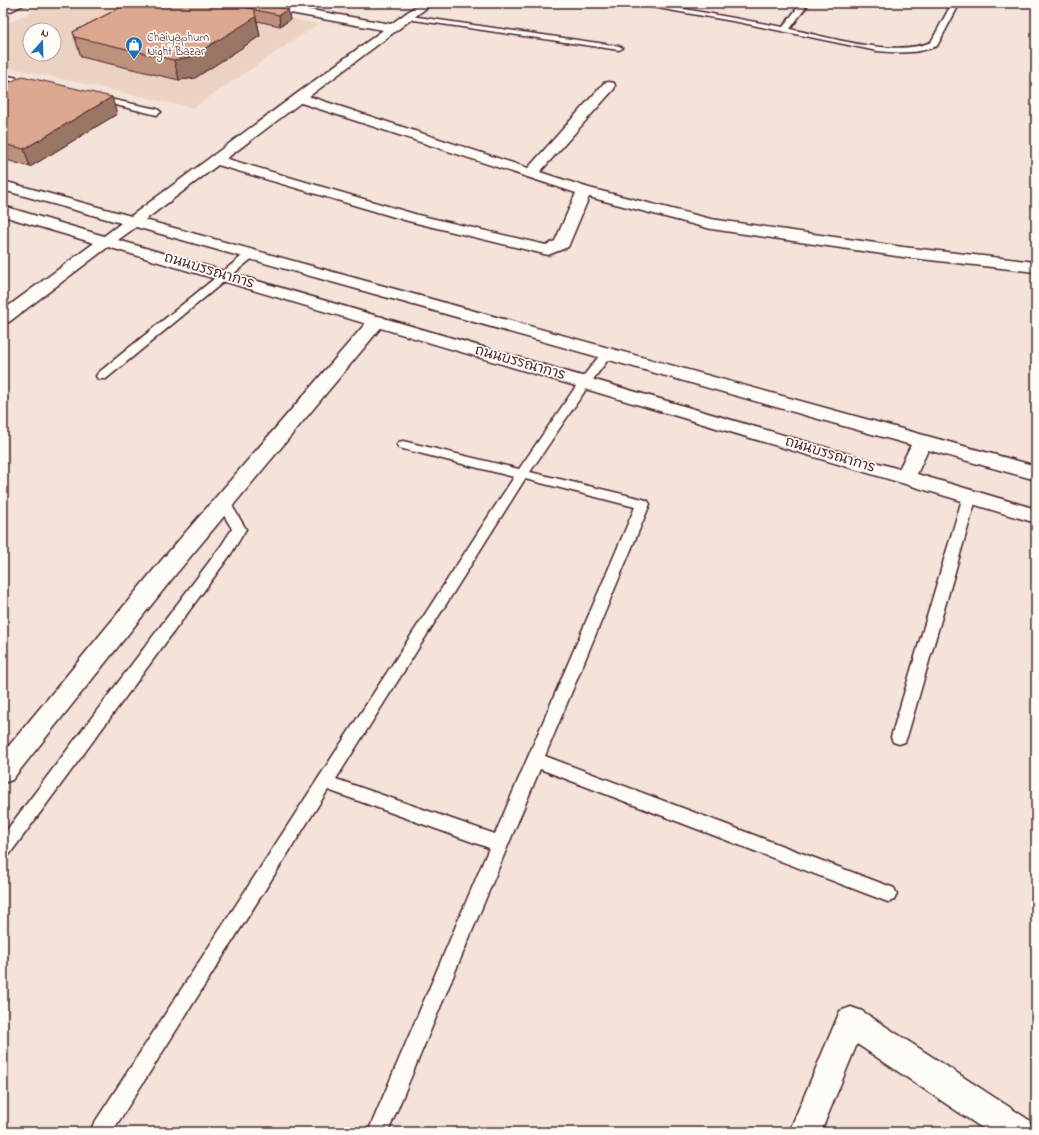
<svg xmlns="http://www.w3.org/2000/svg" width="1039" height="1135" font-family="'Indie Flower','Playpen Sans Thai',sans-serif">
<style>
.built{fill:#ecd2c2;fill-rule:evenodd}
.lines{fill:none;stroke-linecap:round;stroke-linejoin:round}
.lane-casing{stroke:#4a1f2b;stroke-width:3}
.street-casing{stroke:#4a1f2b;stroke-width:3}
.secondary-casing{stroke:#4a1f2b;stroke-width:3}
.lane{fill:#fdfcf7;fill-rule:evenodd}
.street{fill:#fdfcf7;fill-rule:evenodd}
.secondary{fill:#fdfcf7;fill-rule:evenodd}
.wall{fill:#bd917c;stroke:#4a1f2b}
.shaded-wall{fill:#9a7665;stroke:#4a1f2b}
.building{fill:#dca990;stroke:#4a1f2b}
.labels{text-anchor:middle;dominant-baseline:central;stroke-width:3.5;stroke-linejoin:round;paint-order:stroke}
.far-poi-label{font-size:12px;fill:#4a1f2b;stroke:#fdfcf7;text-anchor:start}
.street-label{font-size:14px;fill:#4a1f2b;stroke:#fdfcf7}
</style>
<rect width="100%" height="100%" fill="#f3e3d8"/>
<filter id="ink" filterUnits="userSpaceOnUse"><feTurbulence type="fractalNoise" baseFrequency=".025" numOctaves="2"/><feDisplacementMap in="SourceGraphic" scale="8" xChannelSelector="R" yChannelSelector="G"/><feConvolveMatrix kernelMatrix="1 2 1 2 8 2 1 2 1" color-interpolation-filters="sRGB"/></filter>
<g filter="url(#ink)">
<path class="built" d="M49 3H209L318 24 193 108 3 66V26ZM30 30H54V54H30Z"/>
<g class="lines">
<g class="lane-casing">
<g id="lane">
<path d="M17 3H27L3 15V10Z"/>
<path d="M636 3H652L783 27 801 3H809L790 29C829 37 894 58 931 42L952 3H960L937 46C917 54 898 53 877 51L738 22 640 5Z"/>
<path d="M404 15 619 46 623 48 619 50 407 19H404Z"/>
<path d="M3 75 37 82 38 84 34 86 3 79Z"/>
<path d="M92 96H95L157 109 161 112 157 115 95 100H92L91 98Z"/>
<path d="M251 251 255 252 256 254 255 256 106 379H98L96 376 98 373 247 252Z"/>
<path d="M607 350 611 351 613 353 589 385 530 472 643 499 648 501 650 504 545 756 894 888 897 894 894 900 888 902 540 769 388 1132H368L489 848 328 790 112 1132H90L93 1125 514 477 399 448 397 445 399 442 403 441 519 469 581 379 603 351ZM525 479 635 507 495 834 336 779Z"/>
<path d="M970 491 975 493 977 496 907 737 905 742 899 744 893 742 891 737 963 496 965 493Z"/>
<path d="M223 497 228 499 246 529 231 554 9 855 3 857V835L221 546 232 529 216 502 218 499Z"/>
</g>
</g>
<g class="street-casing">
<g id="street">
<path d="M609 82 614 83 615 86 614 89 540 172 589 188 711 219 903 247 1036 262V272L903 257 711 229 589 197 568 247 548 255 408 221 211 163 209 160 211 157 216 156 221 157 418 215 546 245 555 241 576 193 295 101 293 98 295 95H305L528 168 604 83Z"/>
<path d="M377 316 383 317 386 321 383 325 176 574 12 780 3 783V753L160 562 371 317Z"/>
<path d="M851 1007 862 1011 1029 1120 1033 1132H988L857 1044 821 1132H789L840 1011Z"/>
</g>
</g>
<g class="secondary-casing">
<path id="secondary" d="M246 3H271L391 24 420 3H433L145 220 1036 466V480L928 450 917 474 1036 509V523L108 247 9 322 3 323V310L94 243 3 216V206L104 236 121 223 3 190V181L131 216 383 30 252 6 248 5ZM136 227 911 445 899 469 118 240Z"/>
</g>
<use href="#lane" class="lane"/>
<use href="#street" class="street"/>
<use href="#secondary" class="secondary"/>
</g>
<g class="wall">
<path d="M129 3 288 9 290 20 280 26 257 21 260 36 195 78 179 80 81 57 73 32Z"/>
<path d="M3 86 117 114 30 167 3 159Z"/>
</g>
<g class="shaded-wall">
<path d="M288 9 290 20 280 26 279 15Z"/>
<path d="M256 17 260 36 195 78 179 80 174 60Z"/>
<path d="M112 97 117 114 30 167 24 149Z"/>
</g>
<g class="building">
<path d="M129 3H222L254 9 256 17 191 57 174 60 75 37 73 32Z"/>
<path d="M222 3H256L288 9 279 15 255 10 254 9Z"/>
<path d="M22 76 112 97 24 149 3 144V86Z"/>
</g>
</g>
<defs>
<g id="shop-pin" transform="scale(0.9)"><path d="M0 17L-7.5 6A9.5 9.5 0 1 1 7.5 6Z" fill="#1f6fb2" stroke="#fdfcf7"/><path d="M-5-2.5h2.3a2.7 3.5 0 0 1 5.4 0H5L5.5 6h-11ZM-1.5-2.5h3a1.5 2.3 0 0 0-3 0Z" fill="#fff"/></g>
</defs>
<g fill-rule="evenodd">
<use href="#shop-pin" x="134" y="45"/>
</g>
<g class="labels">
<g class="far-poi-label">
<text x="147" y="38">Chaiyaphum<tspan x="147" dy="14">Night Bazar</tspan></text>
</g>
<g class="street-label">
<text transform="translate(209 271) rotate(17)">ถนนบรรณาการ</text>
<text transform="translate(520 363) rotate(16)">ถนนบรรณาการ</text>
<text transform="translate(830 455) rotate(17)">ถนนบรรณาการ</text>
</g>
</g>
<rect width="1039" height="1135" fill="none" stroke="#fdfcf7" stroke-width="16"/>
<rect x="8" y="8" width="1023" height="1119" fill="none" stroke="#4a1f2b" stroke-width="1.5" filter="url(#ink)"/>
<g transform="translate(42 42) rotate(20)"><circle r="19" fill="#fdfcf7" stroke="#b5a4a5"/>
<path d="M0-3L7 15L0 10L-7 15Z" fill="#1f6fb2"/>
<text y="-6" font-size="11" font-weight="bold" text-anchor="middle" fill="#4a1f2b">N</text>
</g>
</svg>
